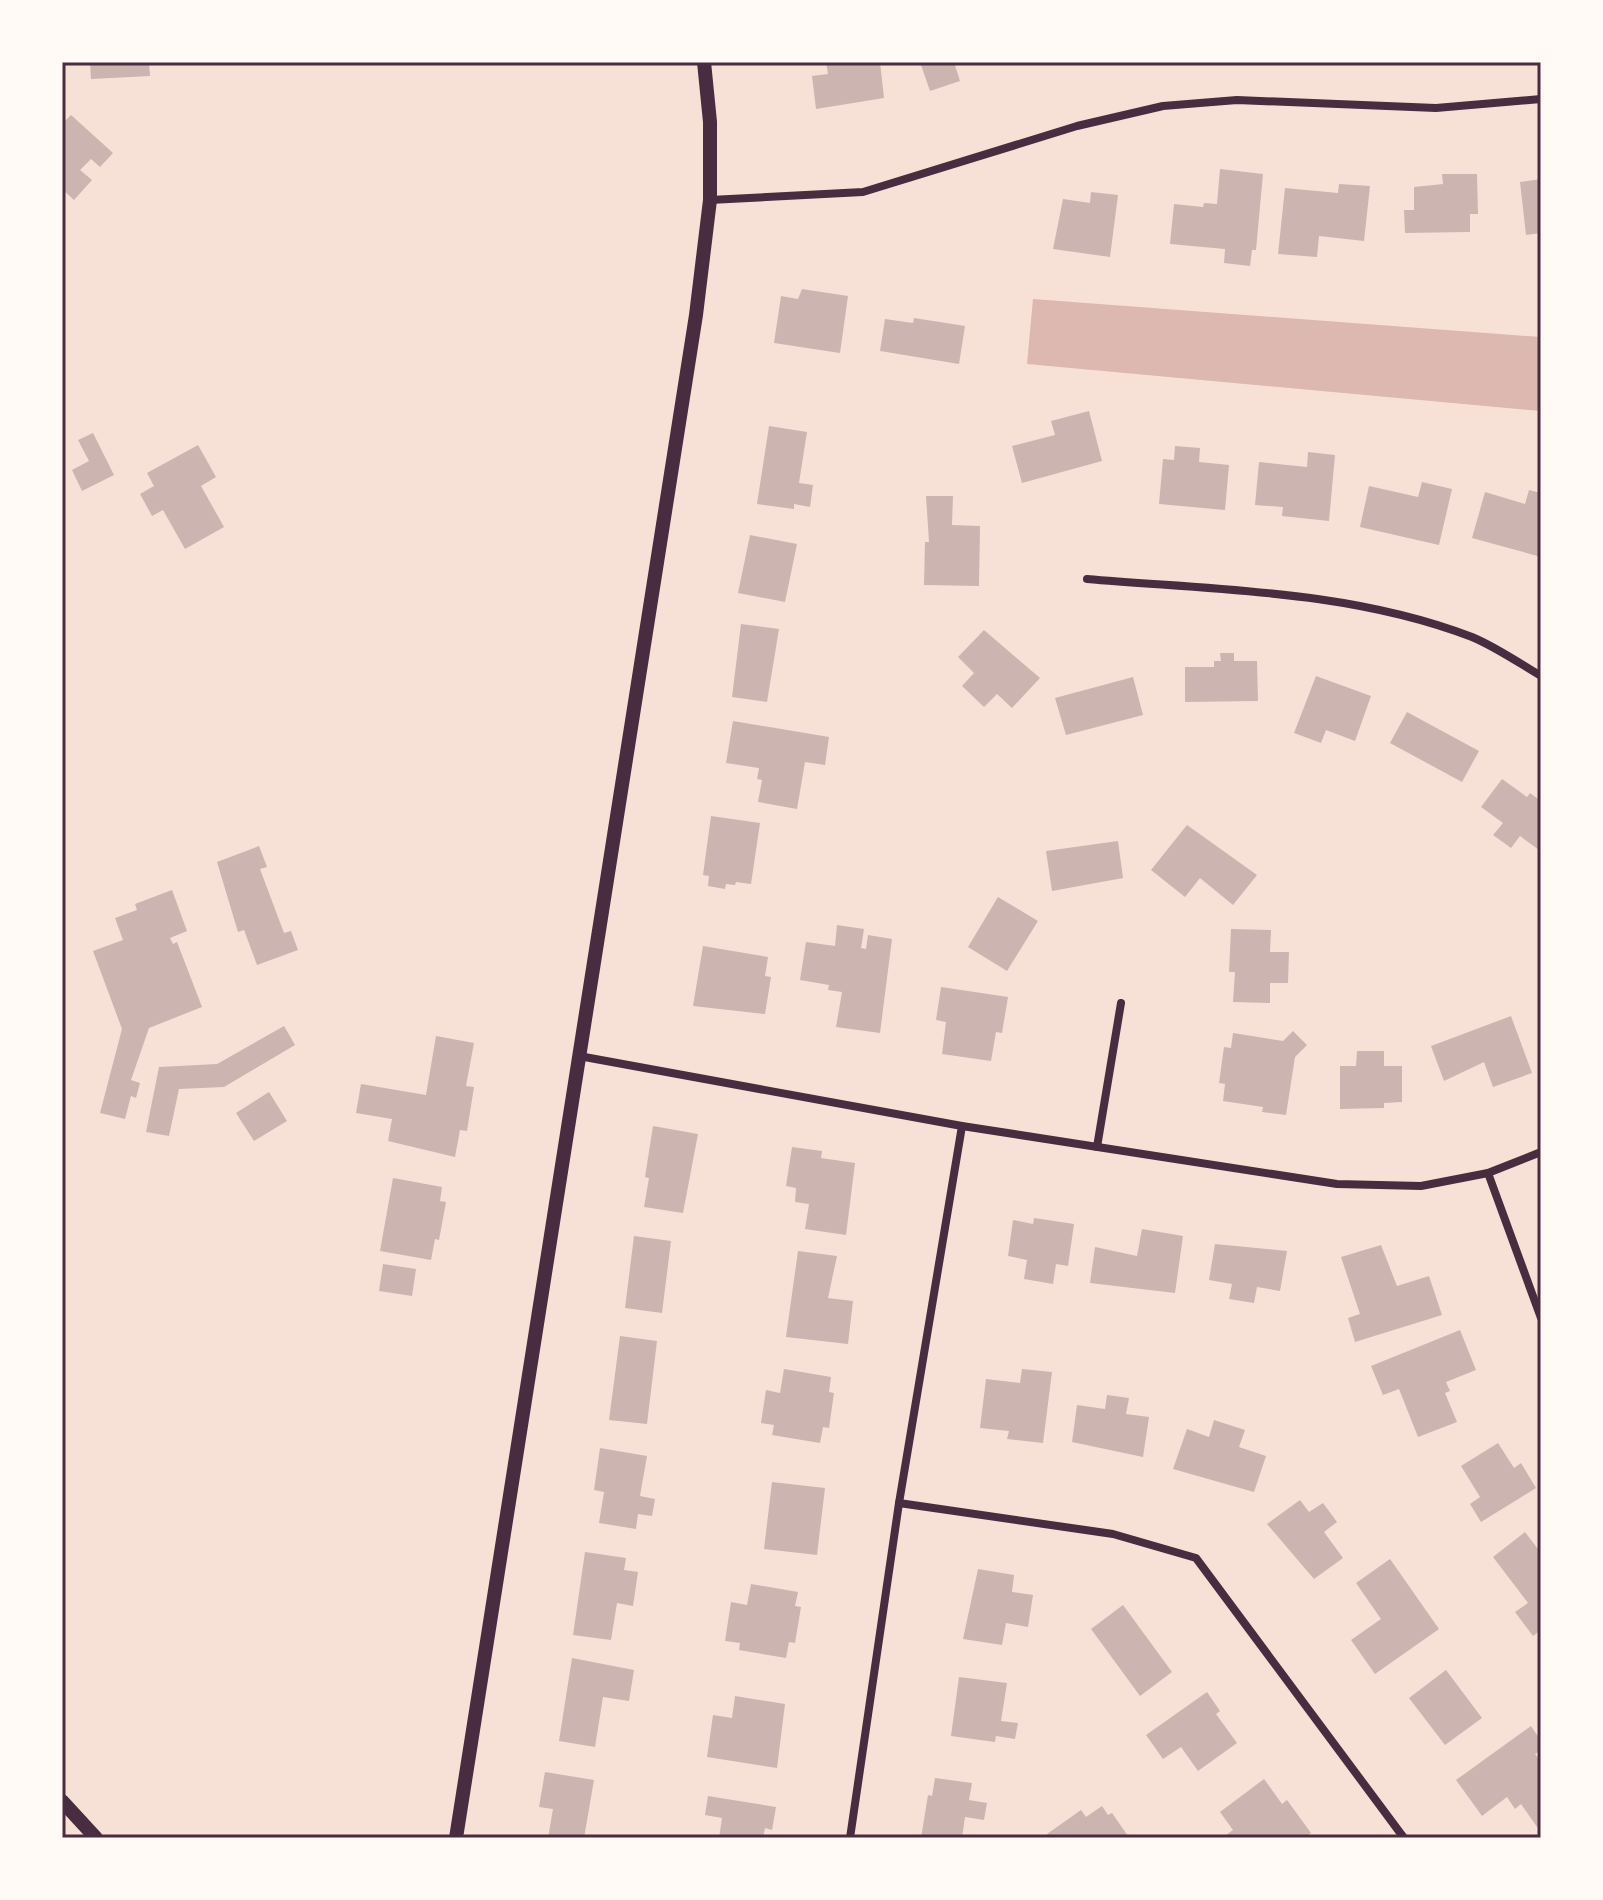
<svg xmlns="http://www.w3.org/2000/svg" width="1603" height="1900" font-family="'Roboto Condensed',sans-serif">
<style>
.water{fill:#dcb8b0}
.building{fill:#ccb4b1}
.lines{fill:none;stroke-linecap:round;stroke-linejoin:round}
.minor{stroke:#4a2c40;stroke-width:8}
.tertiary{stroke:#4a2c40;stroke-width:14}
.neatline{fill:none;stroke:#4a2c40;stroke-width:3}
</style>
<rect width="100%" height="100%" fill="#f7e1d7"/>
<path class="water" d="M1033 299 1541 337V411L1027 364Z"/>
<g class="building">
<path d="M90 62H149L150 76 91 79Z"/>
<path d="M826 62H880L884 98 816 109 812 76 828 74Z"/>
<path d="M920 62H954L960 81 930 91Z"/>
<path d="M71 115 113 153 100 167 91 159 80 170 92 180 74 200 62 189V124Z"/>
<path d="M1220 169 1263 174 1256 250H1252L1250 266 1224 263 1225 249 1170 244 1174 204 1203 207 1204 203 1217 204Z"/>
<path d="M1442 174H1477L1478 214H1470V232L1405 233 1404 210H1414V187L1443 184Z"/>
<path d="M1541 179V233L1526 235 1520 182Z"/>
<path d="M1339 184 1370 186 1364 241 1319 236 1317 257 1278 254 1285 188 1338 193Z"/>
<path d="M1091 192 1118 195 1110 257 1053 249 1063 199 1090 203Z"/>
<path d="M802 289 848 296 840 353 774 343 781 296 798 299Z"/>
<path d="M914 318 965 326 959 364 880 351 885 319 913 323Z"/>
<path d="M1089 411 1102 461 1022 483 1012 446 1055 435 1051 421Z"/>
<path d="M769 426 807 432 799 483 813 485 810 507 794 504V509L757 504Z"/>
<path d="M93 433 114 475 82 491 72 470 89 461 78 440Z"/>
<path d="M198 445 216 477 201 486 224 527 185 549 163 510 152 516 140 494 154 486 147 473Z"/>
<path d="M1175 446 1200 448 1199 462 1229 465 1225 510 1159 504 1163 459 1174 460Z"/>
<path d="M1308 452 1335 455 1329 521 1282 516 1283 507 1255 505 1259 462 1307 467Z"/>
<path d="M1422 482 1452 489 1439 545 1360 527 1369 486 1418 497Z"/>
<path d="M1529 490 1541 493V557L1472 538 1485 492 1525 504Z"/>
<path d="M926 496H953L952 525 980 526 979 586 924 585 925 542H929Z"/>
<path d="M750 535 797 544 785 602 738 593Z"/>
<path d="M741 624 779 629 767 702 732 697Z"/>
<path d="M984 630 1040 678 1012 708 997 694 984 707 962 686 974 673 958 657Z"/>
<path d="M1220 653H1234V661H1257L1258 701 1185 702V667H1214V661H1221Z"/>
<path d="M1316 676 1371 696 1355 741 1326 730 1321 743 1294 733Z"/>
<path d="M1133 677 1143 715 1066 735 1055 698Z"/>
<path d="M1407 712 1479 751 1462 782 1390 743Z"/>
<path d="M733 721 829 737 825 765 805 762 797 809 758 802 762 780 757 779 759 768 726 763Z"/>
<path d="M1502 779 1527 797 1530 793 1541 801 1539 850 1520 836 1511 848 1493 835 1503 823 1481 807Z"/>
<path d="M711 816 760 823 751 884 736 882 735 885 726 884 725 889 708 886 709 876 703 875Z"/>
<path d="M1187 825 1257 875 1233 905 1200 878 1185 897 1151 870Z"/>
<path d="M1118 841 1123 878 1052 891 1046 851Z"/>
<path d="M259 846 267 867 260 869 284 933 291 931 298 950 257 965 244 930 238 932 217 862Z"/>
<path d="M172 890 187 931 170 938 173 944 177 942 202 1007 149 1028 131 1080 140 1083 136 1098 131 1096 125 1119 100 1113 122 1029 93 951 123 940 115 918 137 910 135 904Z"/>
<path d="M998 897 1038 921 1007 971 968 947Z"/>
<path d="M837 925 864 929 861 948 866 949 868 935 892 939 880 1033 836 1027 842 992 828 990 829 985 800 980 806 942 835 946Z"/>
<path d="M1231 929 1271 930 1270 952H1289L1288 983H1270V1003L1233 1002 1235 972H1229Z"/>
<path d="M703 946 768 957 765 976 771 977 765 1014 693 1006Z"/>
<path d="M941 987 1008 997 1002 1033 996 1032 991 1061 942 1054 946 1022 936 1020Z"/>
<path d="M1511 1016 1532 1073 1493 1087 1484 1062 1444 1081 1431 1046Z"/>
<path d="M284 1026 295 1045 224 1087 179 1089 169 1136 146 1132 159 1067 217 1064Z"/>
<path d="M1293 1031 1307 1045 1295 1057 1286 1115 1262 1112 1263 1107 1223 1101 1225 1084 1219 1083 1224 1047 1231 1048 1233 1033 1283 1041Z"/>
<path d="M436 1036 474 1043 466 1086 474 1087 467 1131 460 1130 455 1157 388 1141 392 1119 356 1113 361 1084 426 1095Z"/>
<path d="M1357 1051H1384V1066H1402V1102L1384 1103V1108L1340 1109V1066H1356Z"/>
<path d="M269 1092 287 1121 254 1141 236 1113Z"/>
<path d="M653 1126 698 1134 683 1213 644 1207 649 1178 645 1177Z"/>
<path d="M792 1147 822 1151 821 1158 855 1163 846 1235 805 1229 809 1204 795 1202 796 1188 786 1186Z"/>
<path d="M393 1178 442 1187 440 1201 446 1202 439 1240 435 1239 431 1260 380 1251Z"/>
<path d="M1034 1218 1074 1224 1068 1266 1056 1264 1053 1284 1024 1279 1027 1260 1008 1256 1013 1220 1033 1224Z"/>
<path d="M1142 1229 1183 1236 1175 1293 1090 1283 1095 1247 1137 1256Z"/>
<path d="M634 1236 671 1241 662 1313 625 1308Z"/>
<path d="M1215 1244 1287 1251 1280 1291 1257 1287 1254 1303 1229 1299 1232 1284 1209 1280Z"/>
<path d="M1381 1245 1397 1286 1429 1276 1442 1315 1355 1342 1348 1318 1360 1314 1341 1257Z"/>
<path d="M798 1251 837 1256 828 1298 853 1301 848 1344 786 1337Z"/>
<path d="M383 1264 416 1269 412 1296 379 1291Z"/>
<path d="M1460 1330 1476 1370 1446 1382 1450 1391 1445 1393 1457 1422 1418 1437 1399 1389 1383 1395 1371 1366Z"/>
<path d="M620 1336 657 1341 647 1424 609 1420Z"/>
<path d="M784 1369 831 1377 829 1392 834 1393 829 1428 823 1427 820 1443 772 1435 774 1425 761 1423 766 1390 780 1393Z"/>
<path d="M1022 1369 1052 1372 1043 1443 1007 1439 1009 1431 980 1428 986 1379 1020 1383Z"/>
<path d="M1107 1395 1129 1398 1126 1414 1149 1417 1143 1457 1072 1442 1077 1405 1105 1409Z"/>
<path d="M1214 1420 1245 1430 1239 1447 1266 1456 1254 1492 1173 1469 1187 1429 1209 1437Z"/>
<path d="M1498 1443 1514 1468 1521 1463 1536 1488 1481 1522 1470 1504 1480 1497 1461 1466Z"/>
<path d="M600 1448 647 1456 640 1496 655 1499 652 1516 638 1514 636 1529 599 1523 604 1492 594 1490Z"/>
<path d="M772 1482 825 1488 817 1555 764 1549Z"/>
<path d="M1300 1500 1309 1512 1323 1503 1337 1522 1324 1532 1343 1558 1314 1579 1267 1524Z"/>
<path d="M1525 1532 1541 1553V1630L1533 1636 1515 1612 1528 1603 1493 1557Z"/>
<path d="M585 1552 626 1558 624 1570 638 1572 633 1606 617 1603 611 1640 573 1635Z"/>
<path d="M1390 1559 1439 1629 1375 1674 1351 1640 1381 1619 1356 1583Z"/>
<path d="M978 1569 1014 1575 1012 1592 1033 1595 1028 1627 1006 1623 1002 1645 963 1639Z"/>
<path d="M751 1584 798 1592 795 1606 801 1607 795 1643 789 1642 786 1658 739 1650 740 1643 725 1641 731 1602 747 1605Z"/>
<path d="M1123 1605 1172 1672 1140 1696 1091 1629Z"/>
<path d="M572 1658 634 1670 629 1701 603 1697 595 1747 559 1741Z"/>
<path d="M1446 1670 1482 1718 1445 1745 1409 1698Z"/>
<path d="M959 1677 1007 1683 1001 1721 1018 1723 1015 1739 996 1736 995 1742 951 1736Z"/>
<path d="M1207 1692 1220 1711 1216 1714 1237 1743 1198 1771 1181 1747 1163 1759 1146 1735Z"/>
<path d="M735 1696 785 1704 777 1768 707 1757 713 1715 732 1718Z"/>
<path d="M1531 1726 1541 1741V1750L1535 1754 1541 1762V1824L1537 1827 1521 1804 1515 1809 1507 1797 1482 1816 1456 1780Z"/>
<path d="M545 1772 594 1780 584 1838H548L553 1809 539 1807Z"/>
<path d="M935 1778 972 1783 969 1800 987 1803 984 1820 965 1817 962 1838H921L928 1795 932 1796Z"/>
<path d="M1264 1779 1282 1804 1287 1800 1311 1833 1304 1838H1222L1233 1830 1220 1812Z"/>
<path d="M708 1796 776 1807 772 1830 765 1828 763 1838H719L722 1818 705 1815Z"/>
<path d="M1102 1806 1108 1815 1112 1813 1128 1836 1050 1838 1047 1834 1081 1810 1086 1817Z"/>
</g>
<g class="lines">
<g class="minor">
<path d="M710 200 863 192 1077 126 1163 106 1237 100 1436 108 1541 99"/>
<path d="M1087 579C1216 590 1350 590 1472 637 1496 647 1519 663 1541 676"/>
<path d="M579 1056 962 1126 1337 1184 1421 1186 1488 1173 1541 1152"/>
<path d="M1097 1147 1121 1003"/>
<path d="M1488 1173 1541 1318"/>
<path d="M899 1503 1113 1534 1196 1558 1404 1838"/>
<path d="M850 1838 899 1503 962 1126"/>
</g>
<g class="tertiary">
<path d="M62 1801 96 1838"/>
<path d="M456 1838 696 315 710 200V122L704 62"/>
</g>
</g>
<rect width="1603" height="1900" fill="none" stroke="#fffaf5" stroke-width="128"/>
<rect x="64" y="64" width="1475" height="1772" class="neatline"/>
</svg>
